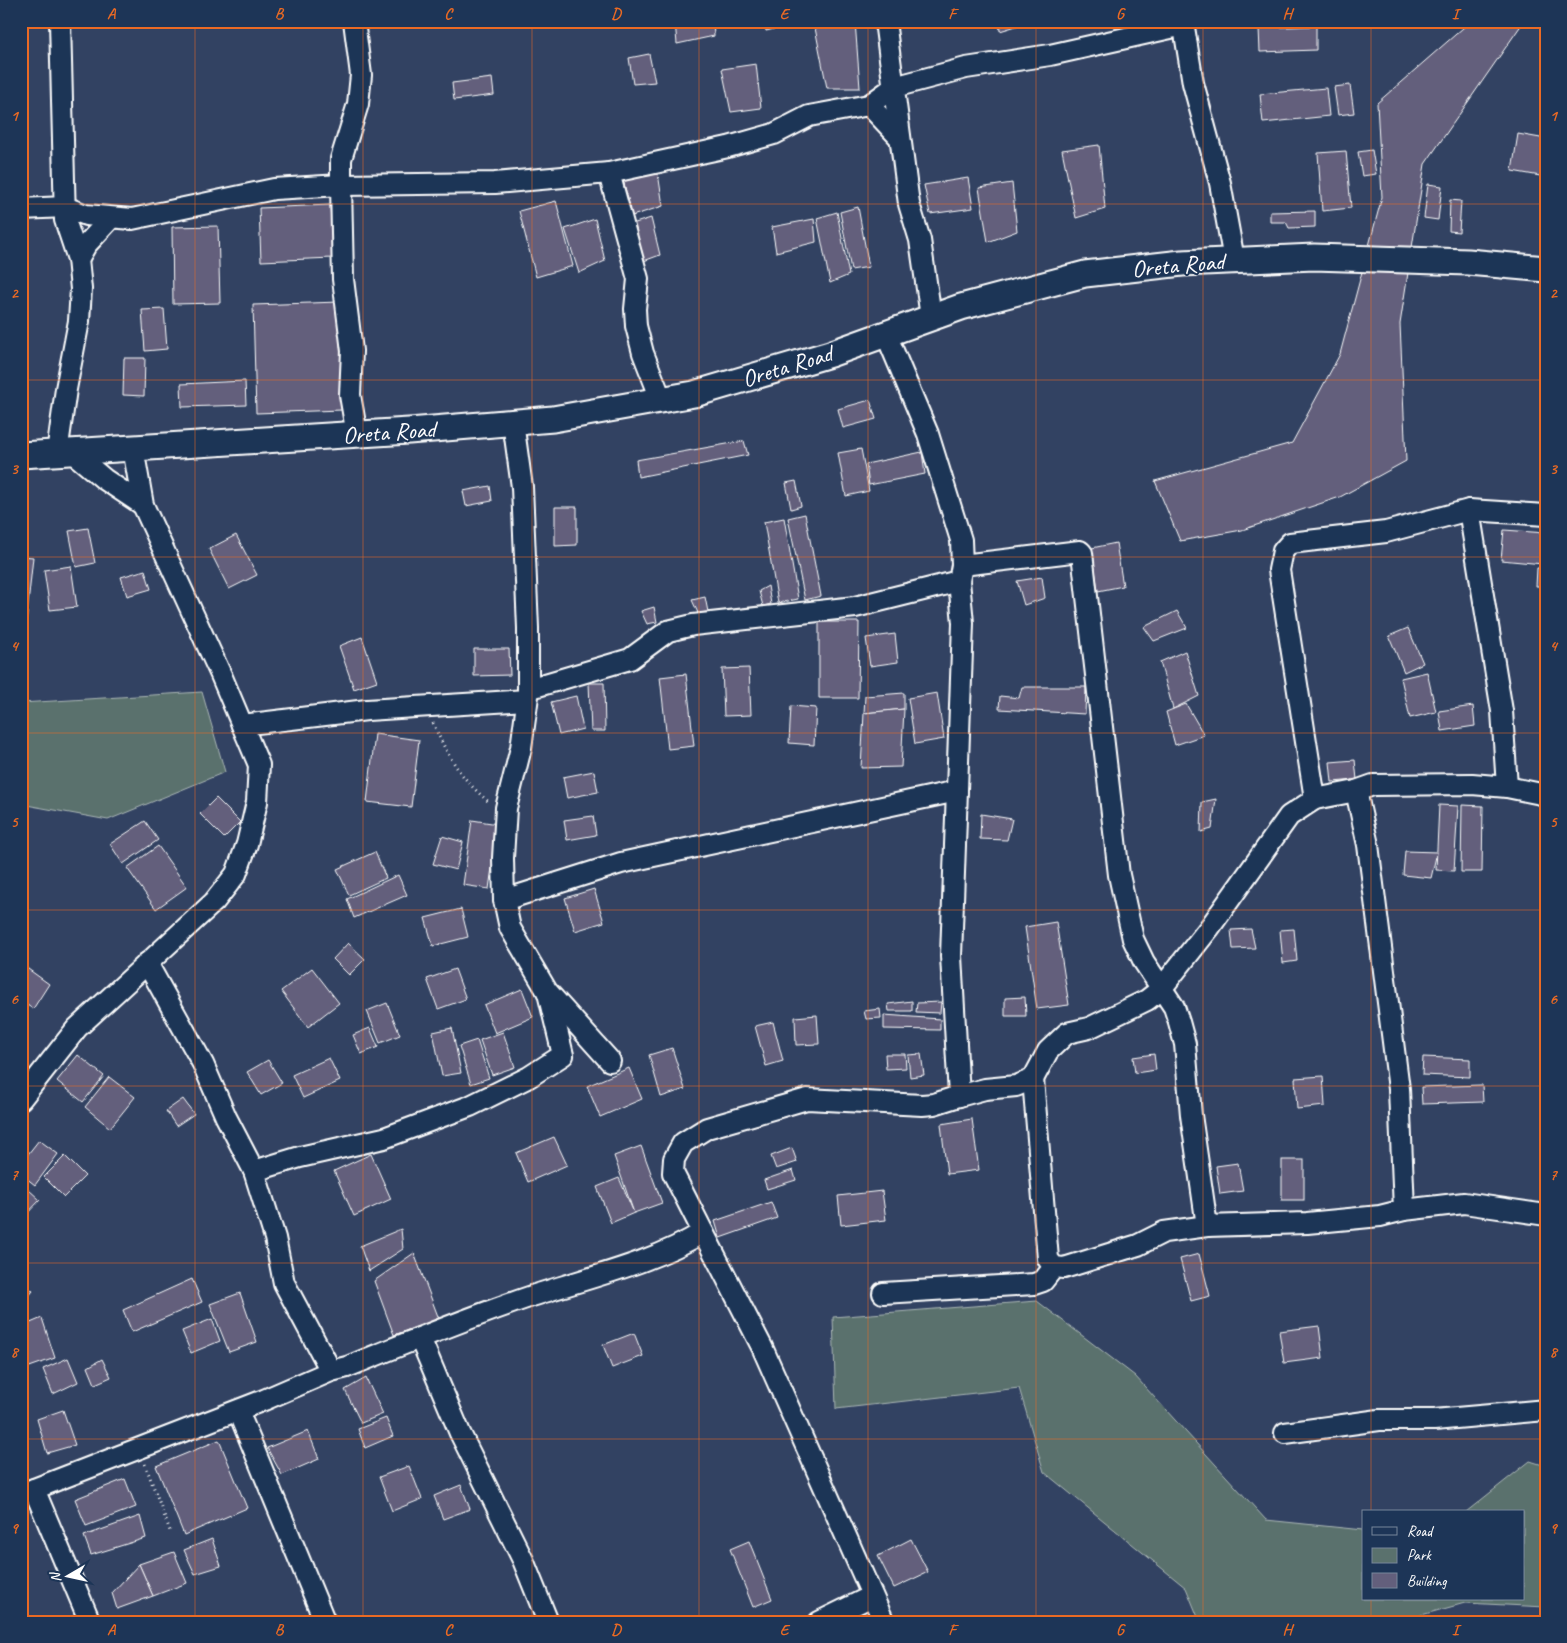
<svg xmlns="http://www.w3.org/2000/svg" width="1567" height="1643" font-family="Caveat,sans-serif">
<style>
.green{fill:#5a716d;stroke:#acb8b6}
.building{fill:#635f7c;stroke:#fff}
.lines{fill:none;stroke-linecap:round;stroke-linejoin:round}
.minor-casing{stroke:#fff;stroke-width:24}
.tertiary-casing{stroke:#fff;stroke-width:29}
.path{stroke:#fff;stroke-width:3;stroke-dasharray:1 4;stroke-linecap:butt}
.minor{stroke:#1d3557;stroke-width:20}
.tertiary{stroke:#1d3557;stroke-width:25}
.grid{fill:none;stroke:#ea6a24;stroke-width:1;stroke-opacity:0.55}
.labels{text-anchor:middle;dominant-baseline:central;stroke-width:4;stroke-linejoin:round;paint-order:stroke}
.street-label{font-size:24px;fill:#fff;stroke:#1d3557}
.neatline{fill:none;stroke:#ea6a24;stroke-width:2}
.grid-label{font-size:16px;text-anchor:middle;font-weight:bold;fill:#ea6a24}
</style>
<rect width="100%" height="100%" fill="#324262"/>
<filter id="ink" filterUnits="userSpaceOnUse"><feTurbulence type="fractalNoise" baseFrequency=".02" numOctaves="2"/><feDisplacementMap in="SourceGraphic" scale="10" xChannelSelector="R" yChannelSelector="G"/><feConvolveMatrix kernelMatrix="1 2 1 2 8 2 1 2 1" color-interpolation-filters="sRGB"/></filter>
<g filter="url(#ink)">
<g class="green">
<path d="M202 692 225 772 108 820 21 804V703Z"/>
<path d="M1037 1301 1135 1376 1266 1520 1363 1530V1599H1523V1512H1466L1530 1461 1546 1466V1607L1465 1603 1396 1622H1200L1186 1588 1044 1472 1019 1388 836 1409 833 1317Z"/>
</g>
<g class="building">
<path d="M675 21H713L714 36 677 44Z"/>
<path d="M764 21H794L795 24 766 31Z"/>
<path d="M835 21H855L860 88H827L814 23Z"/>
<path d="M999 21H1026V23L1000 31Z"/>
<path d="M1319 21H1357V23L1319 24Z"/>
<path d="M1471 21H1524L1425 164 1400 324 1406 461 1340 497 1242 530 1180 541 1155 481 1292 443 1340 354 1382 197 1377 103Z"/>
<path d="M1316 26V50L1260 52 1259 28Z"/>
<path d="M649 54 655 82 633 84 629 58Z"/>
<path d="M756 64 761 108 731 112 722 69Z"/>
<path d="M492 78 494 95 454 100 452 83Z"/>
<path d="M1350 85 1354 113 1338 115 1334 87Z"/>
<path d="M1326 88 1329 116 1263 123 1260 94Z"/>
<path d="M1518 134 1546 139V177L1512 171Z"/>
<path d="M1099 145 1105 209 1076 218 1062 150Z"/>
<path d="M1372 150 1376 174 1362 176 1358 152Z"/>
<path d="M1346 151 1351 208 1322 211 1318 153Z"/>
<path d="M658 173 663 206 632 216 623 179Z"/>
<path d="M968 178 973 208 930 214 924 185Z"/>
<path d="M1012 183 1017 231 988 242 979 188Z"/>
<path d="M1428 184 1442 186 1438 220 1424 218Z"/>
<path d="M1450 200 1461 201 1459 232 1449 231Z"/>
<path d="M556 201 573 266 536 277 519 211Z"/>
<path d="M330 205 333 258 261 261 259 208Z"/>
<path d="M858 207 869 267 851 270 840 212Z"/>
<path d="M1315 211V227L1289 228 1286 222H1270V212Z"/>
<path d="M837 212 849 275 830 283 817 218Z"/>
<path d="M651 218 660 255 641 262 632 224Z"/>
<path d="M595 219 605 261 579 273 565 229Z"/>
<path d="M814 219 816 242 776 252 772 227Z"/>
<path d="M218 226 220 303 173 304 172 227Z"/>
<path d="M339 302 342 410 256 413 253 305Z"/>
<path d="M164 309 167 349 145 351 142 310Z"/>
<path d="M124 358H145L144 396 123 395Z"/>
<path d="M245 381 246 405 182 407 181 384Z"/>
<path d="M870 400 876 419 843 428 838 409Z"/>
<path d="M744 441 748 455 638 477 636 460Z"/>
<path d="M861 449 869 491 846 496 838 453Z"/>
<path d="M922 452 925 474 869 485 866 464Z"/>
<path d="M796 481 801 506 791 509 786 483Z"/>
<path d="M490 486 492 501 466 506 463 491Z"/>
<path d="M555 507H577V545L555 546Z"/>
<path d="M805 514 821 596 805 600 788 518Z"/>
<path d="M784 518 798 599 778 603 764 522Z"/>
<path d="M88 528 95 563 76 567 69 531Z"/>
<path d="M1504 530 1546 533 1543 564 1501 560Z"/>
<path d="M236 535 257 575 229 589 209 549Z"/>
<path d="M1116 543 1123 586 1098 591 1092 548Z"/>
<path d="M21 556 33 557 21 672Z"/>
<path d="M71 566 77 607 50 610 44 570Z"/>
<path d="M1537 568H1546V586H1536Z"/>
<path d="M145 570 151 589 127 596 121 577Z"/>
<path d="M1042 577 1045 598 1024 605 1017 581Z"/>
<path d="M768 586 771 604 763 606 759 591Z"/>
<path d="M705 597 708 612 698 613 692 600Z"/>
<path d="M654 607 657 622 647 624 641 611Z"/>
<path d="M1177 611 1187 628 1154 641 1144 627Z"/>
<path d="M819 622H859L858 698H819Z"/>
<path d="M1408 628 1423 663 1404 672 1389 636Z"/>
<path d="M895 634 898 662 870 666 866 638Z"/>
<path d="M362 637 377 681 354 689 339 646Z"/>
<path d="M474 649H509L510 675 474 676Z"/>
<path d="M1185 651 1199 696 1173 709 1160 662Z"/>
<path d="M749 668 751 715 724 716 722 669Z"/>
<path d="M1427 672 1436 712 1410 718 1401 678Z"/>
<path d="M686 674 694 746 668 749 660 677Z"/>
<path d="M589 683H604L605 731H591Z"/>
<path d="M1022 687H1086L1085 714 999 709 1000 696 1019 698Z"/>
<path d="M904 693V709L864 713 865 696Z"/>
<path d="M937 693 944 739 915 744 908 698Z"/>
<path d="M576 696 583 729 559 735 551 702Z"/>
<path d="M1186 704 1204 735 1175 745 1166 712Z"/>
<path d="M791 706 816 708 814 745 789 743Z"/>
<path d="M1473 706 1475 726 1442 731 1439 711Z"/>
<path d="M904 709 901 767 861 768 864 713Z"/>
<path d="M375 734 419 740 411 807 367 802Z"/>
<path d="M1355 760 1357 780 1332 782 1330 762Z"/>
<path d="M594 771 598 792 567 798 563 777Z"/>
<path d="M216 798 240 822 224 838 200 814Z"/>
<path d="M1216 799 1212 829 1201 832 1202 802Z"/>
<path d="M1439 805 1458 806 1454 871 1436 870Z"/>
<path d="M1462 805 1483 806 1482 872H1461Z"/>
<path d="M981 814 1012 819 1007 840 980 839Z"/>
<path d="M593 816 596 835 567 840 564 820Z"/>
<path d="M472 820 498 824 489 889 463 885Z"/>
<path d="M145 821 158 840 123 864 110 844Z"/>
<path d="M442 836 463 842 456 870 433 864Z"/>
<path d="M158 846 187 887 156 909 127 868Z"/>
<path d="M1405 851 1437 852 1431 878 1403 875Z"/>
<path d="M375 852 386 878 349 895 337 869Z"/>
<path d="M398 875 407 895 354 918 347 899Z"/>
<path d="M594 889 604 922 575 931 565 898Z"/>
<path d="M461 909 468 937 433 946 425 918Z"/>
<path d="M1056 922 1069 1005 1037 1009 1025 927Z"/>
<path d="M1251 929 1255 948 1233 949 1231 930Z"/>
<path d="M1294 929 1297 961 1283 963 1280 930Z"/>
<path d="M348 943 365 959 349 975 333 959Z"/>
<path d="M21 964 49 984 33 1009 21 1001Z"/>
<path d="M312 968 339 1003 308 1027 281 991Z"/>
<path d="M455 969 466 999 438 1009 427 979Z"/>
<path d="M522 989 533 1017 495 1033 484 1005Z"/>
<path d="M1025 997 1026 1016H1005V998Z"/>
<path d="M912 1001V1011H889L888 1004Z"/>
<path d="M941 1002 940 1013 916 1012 917 1003Z"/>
<path d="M387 1003 400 1035 380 1043 367 1011Z"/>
<path d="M880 1009 881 1018 866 1019 864 1011Z"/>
<path d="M817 1015 819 1044 796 1045 795 1017Z"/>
<path d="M884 1015 940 1019V1030L884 1029Z"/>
<path d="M773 1022 783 1061 766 1066 755 1026Z"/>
<path d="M370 1028 378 1047 361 1054 353 1035Z"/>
<path d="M452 1028 461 1073 442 1076 433 1032Z"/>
<path d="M503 1032 515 1067 492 1075 480 1040Z"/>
<path d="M477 1040 489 1078 471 1084 459 1046Z"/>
<path d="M672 1048 685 1089 661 1097 649 1055Z"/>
<path d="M885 1054H905L906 1068 886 1069Z"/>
<path d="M921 1054 924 1075 910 1077 908 1055Z"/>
<path d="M1154 1054 1156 1070 1135 1073 1133 1057Z"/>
<path d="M78 1055 104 1076 83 1102 57 1081Z"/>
<path d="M1423 1057 1470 1059V1077L1422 1075Z"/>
<path d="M329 1058 340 1081 303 1098 292 1075Z"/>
<path d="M268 1060 282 1083 261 1095 247 1072Z"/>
<path d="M629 1068 642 1099 600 1117 587 1086Z"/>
<path d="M1323 1076 1325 1106 1297 1109 1295 1078Z"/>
<path d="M109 1077 135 1097 110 1128 85 1107Z"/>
<path d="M1482 1085 1483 1102 1422 1104 1421 1087Z"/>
<path d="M183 1099 194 1114 176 1126 166 1111Z"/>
<path d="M972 1119 979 1170 947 1174 941 1124Z"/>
<path d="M554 1137 567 1165 528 1182 516 1153Z"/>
<path d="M39 1140 58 1154 35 1185 21 1174V1163Z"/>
<path d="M641 1146 662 1203 634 1213 614 1156Z"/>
<path d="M792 1148 797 1162 776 1169 771 1156Z"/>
<path d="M371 1154 391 1199 354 1216 334 1171Z"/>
<path d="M65 1156 85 1176 64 1197 44 1177Z"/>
<rect x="1282" y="1160" width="22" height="40"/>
<path d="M1238 1163 1243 1191 1220 1194 1216 1166Z"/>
<path d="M793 1170 796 1180 767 1189 764 1180Z"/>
<path d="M619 1178 634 1213 611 1223 597 1187Z"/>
<path d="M28 1189 40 1200 21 1220V1196Z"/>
<path d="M882 1191 886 1220 841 1225 838 1196Z"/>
<path d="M771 1202 777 1218 720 1238 715 1221Z"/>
<path d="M401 1229 403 1249 369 1271 360 1246Z"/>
<path d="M414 1253 439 1319 394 1335 374 1281Z"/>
<path d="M1199 1254 1210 1296 1191 1301 1180 1259Z"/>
<path d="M192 1279 202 1302 132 1332 123 1310Z"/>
<path d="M21 1282 33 1291 21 1305Z"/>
<path d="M240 1293 257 1342 229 1352 210 1304Z"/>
<path d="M42 1318 55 1358 21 1370V1327Z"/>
<path d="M212 1319 220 1341 191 1353 182 1331Z"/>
<path d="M1319 1326 1323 1358 1284 1363 1279 1331Z"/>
<path d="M634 1333 643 1356 612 1368 603 1345Z"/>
<path d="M68 1358 78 1382 53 1394 43 1369Z"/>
<path d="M102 1359 111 1377 95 1384 88 1367Z"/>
<path d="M366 1378 383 1414 361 1423 345 1390Z"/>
<path d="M63 1410 75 1445 47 1453 37 1419Z"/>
<path d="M386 1418 393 1436 365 1448 358 1429Z"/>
<path d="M308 1431 319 1459 282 1475 267 1448Z"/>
<path d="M219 1440 247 1508 184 1535 156 1466Z"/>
<path d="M409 1466 422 1499 392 1511 379 1477Z"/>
<path d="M125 1479 136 1507 86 1526 75 1499Z"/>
<path d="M461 1485 470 1509 443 1519 434 1496Z"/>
<path d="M140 1516 146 1538 91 1555 84 1536Z"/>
<path d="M212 1539 221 1566 195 1574 184 1550Z"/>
<path d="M911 1539 928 1572 894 1588 878 1556Z"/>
<path d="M749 1541 772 1599 753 1607 730 1549Z"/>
<path d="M174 1552 187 1583 153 1596 139 1564Z"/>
<path d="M139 1564 153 1596 117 1609 112 1593Z"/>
</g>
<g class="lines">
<g class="minor-casing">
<g id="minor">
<path d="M354 21 361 75 358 104 341 159V185L343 279 352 351 350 395 357 435"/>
<path d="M885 21 909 204 920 240 931 317"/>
<path d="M1183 21 1193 83 1220 183 1234 260"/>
<path d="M869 105 900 138"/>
<path d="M609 173 638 279 635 309 636 326 643 353 661 399"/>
<path d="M21 209 65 207 86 215 132 219 274 189 341 185 495 183 609 173 728 147 774 134 809 116 869 105 894 87 966 68 1050 55 1184 25"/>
<path d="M78 259 86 245 111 218"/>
<path d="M513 422 522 487 528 628V696L521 748 506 808 503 858 504 900 510 928 547 991 610 1061"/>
<path d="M72 452 104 479 143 505"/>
<path d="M57 453 66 389 79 321 81 289 78 259 65 220 60 21"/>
<path d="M1469 510 1502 711 1507 787"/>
<path d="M962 565 1080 551 1082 553 1119 875 1133 939 1144 962 1174 1007 1179 1022 1185 1044 1191 1115 1207 1226"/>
<path d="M528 689 630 659 668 631 693 625 855 607 959 581"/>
<path d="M242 725 367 710 527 700"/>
<path d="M1356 791 1368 845 1399 1089 1404 1210"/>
<path d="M1315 799 1279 570 1283 551 1290 543 1386 532 1469 510 1546 515"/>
<path d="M504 900 621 863 957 791"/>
<path d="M147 963 203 1064 226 1117 254 1171 275 1238 284 1283 331 1371"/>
<path d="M1033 1079 1048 1259 1054 1267 1064 1268 1138 1245 1164 1232 1207 1226 1307 1223 1380 1216 1404 1210 1464 1203 1546 1215"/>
<path d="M959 1096 985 1089 1016 1086 1033 1079 1048 1051 1067 1033 1089 1028 1147 1000 1161 989 1210 927 1289 816 1315 799 1356 791 1373 785 1472 784 1507 787 1546 795"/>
<path d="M21 1099 77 1028 214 902 236 874 247 844 257 802 259 765 221 675 143 505 133 448"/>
<path d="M254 1171 300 1157 384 1138 470 1106 529 1077 563 1055 548 993"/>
<path d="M703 1232 762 1347 884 1622"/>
<path d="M883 1293 1034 1284 1043 1281 1054 1267"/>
<path d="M420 1338 460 1433 523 1560 548 1622"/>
<path d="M238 1411 325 1622"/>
<path d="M1285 1433 1379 1420H1434L1546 1410"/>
<path d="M34 1489 90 1622"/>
<path d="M21 1494 264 1400 331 1371 347 1367C408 1342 470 1317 532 1296 587 1278 656 1262 703 1232L673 1173 674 1159 683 1143 707 1128 807 1099 922 1105 934 1104 959 1096 951 956 963 623 959 581 962 565 961 540 928 434 886 334"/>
<path d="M819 1622 872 1596"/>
</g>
</g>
<g class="tertiary-casing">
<path id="tertiary" d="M21 455 409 431 553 419 694 394 830 354 961 307 1085 274 1182 263 1314 257 1468 262 1546 269"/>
</g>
<g class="path">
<path d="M433 723C447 755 461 779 489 802"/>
<path d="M145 1464 170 1531"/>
</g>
<use href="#minor" class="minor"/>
<use href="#tertiary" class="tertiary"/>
</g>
</g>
<path class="grid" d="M195 21V1622M363 21V1622M532 21V1622M699 21V1622M868 21V1622M1036 21V1622M1203 21V1622M1371 21V1512M21 204H1546M21 380H1546M21 557H1546M21 733H1546M21 910H1546M21 1086H1546M21 1263H1546M21 1439H1546M1371 1599V1622"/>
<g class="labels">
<g class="street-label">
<text transform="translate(1178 265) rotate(-5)">Oreta Road</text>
<text transform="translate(787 366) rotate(-17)">Oreta Road</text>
<text transform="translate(389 432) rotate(-4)">Oreta Road</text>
</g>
</g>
<rect width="1567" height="1643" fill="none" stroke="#1d3557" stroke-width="55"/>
<rect x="1362" y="1510" width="162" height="90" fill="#1d3557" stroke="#77869a"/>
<rect x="1372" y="1527" width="25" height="8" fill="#1d3557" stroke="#77869a"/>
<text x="1407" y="1536" font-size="15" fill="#ffffff">Road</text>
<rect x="1372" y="1548" width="25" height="15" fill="#5a716d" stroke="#77869a"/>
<text x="1407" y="1560" font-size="15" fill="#ffffff">Park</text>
<rect x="1372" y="1573" width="25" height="15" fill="#635f7c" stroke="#77869a"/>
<text x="1407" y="1586" font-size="15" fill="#ffffff">Building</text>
<g transform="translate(68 1576) rotate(261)" stroke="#1d3557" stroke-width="4" paint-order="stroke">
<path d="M0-4L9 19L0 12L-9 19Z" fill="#ffffff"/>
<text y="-8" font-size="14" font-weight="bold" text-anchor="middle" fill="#ffffff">N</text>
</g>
<rect x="28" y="28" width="1512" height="1588" class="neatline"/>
<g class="grid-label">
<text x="111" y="19">A</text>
<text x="279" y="19">B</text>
<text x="448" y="19">C</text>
<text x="616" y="19">D</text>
<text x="784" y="19">E</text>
<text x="952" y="19">F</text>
<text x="1120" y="19">G</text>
<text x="1287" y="19">H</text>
<text x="1455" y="19">I</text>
<text x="14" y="121">1</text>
<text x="1553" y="121">1</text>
<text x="14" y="298">2</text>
<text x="1553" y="298">2</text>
<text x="14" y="474">3</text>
<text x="1553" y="474">3</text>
<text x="14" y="651">4</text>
<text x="1553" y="651">4</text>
<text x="14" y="827">5</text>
<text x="1553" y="827">5</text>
<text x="14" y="1004">6</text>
<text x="1553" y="1004">6</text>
<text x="14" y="1180">7</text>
<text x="1553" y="1180">7</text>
<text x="14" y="1357">8</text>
<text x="1553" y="1357">8</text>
<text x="14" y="1533">9</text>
<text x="1553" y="1533">9</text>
<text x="111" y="1635">A</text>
<text x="279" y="1635">B</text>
<text x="448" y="1635">C</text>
<text x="616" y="1635">D</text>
<text x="784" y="1635">E</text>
<text x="952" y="1635">F</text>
<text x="1120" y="1635">G</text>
<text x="1287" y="1635">H</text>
<text x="1455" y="1635">I</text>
</g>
</svg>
